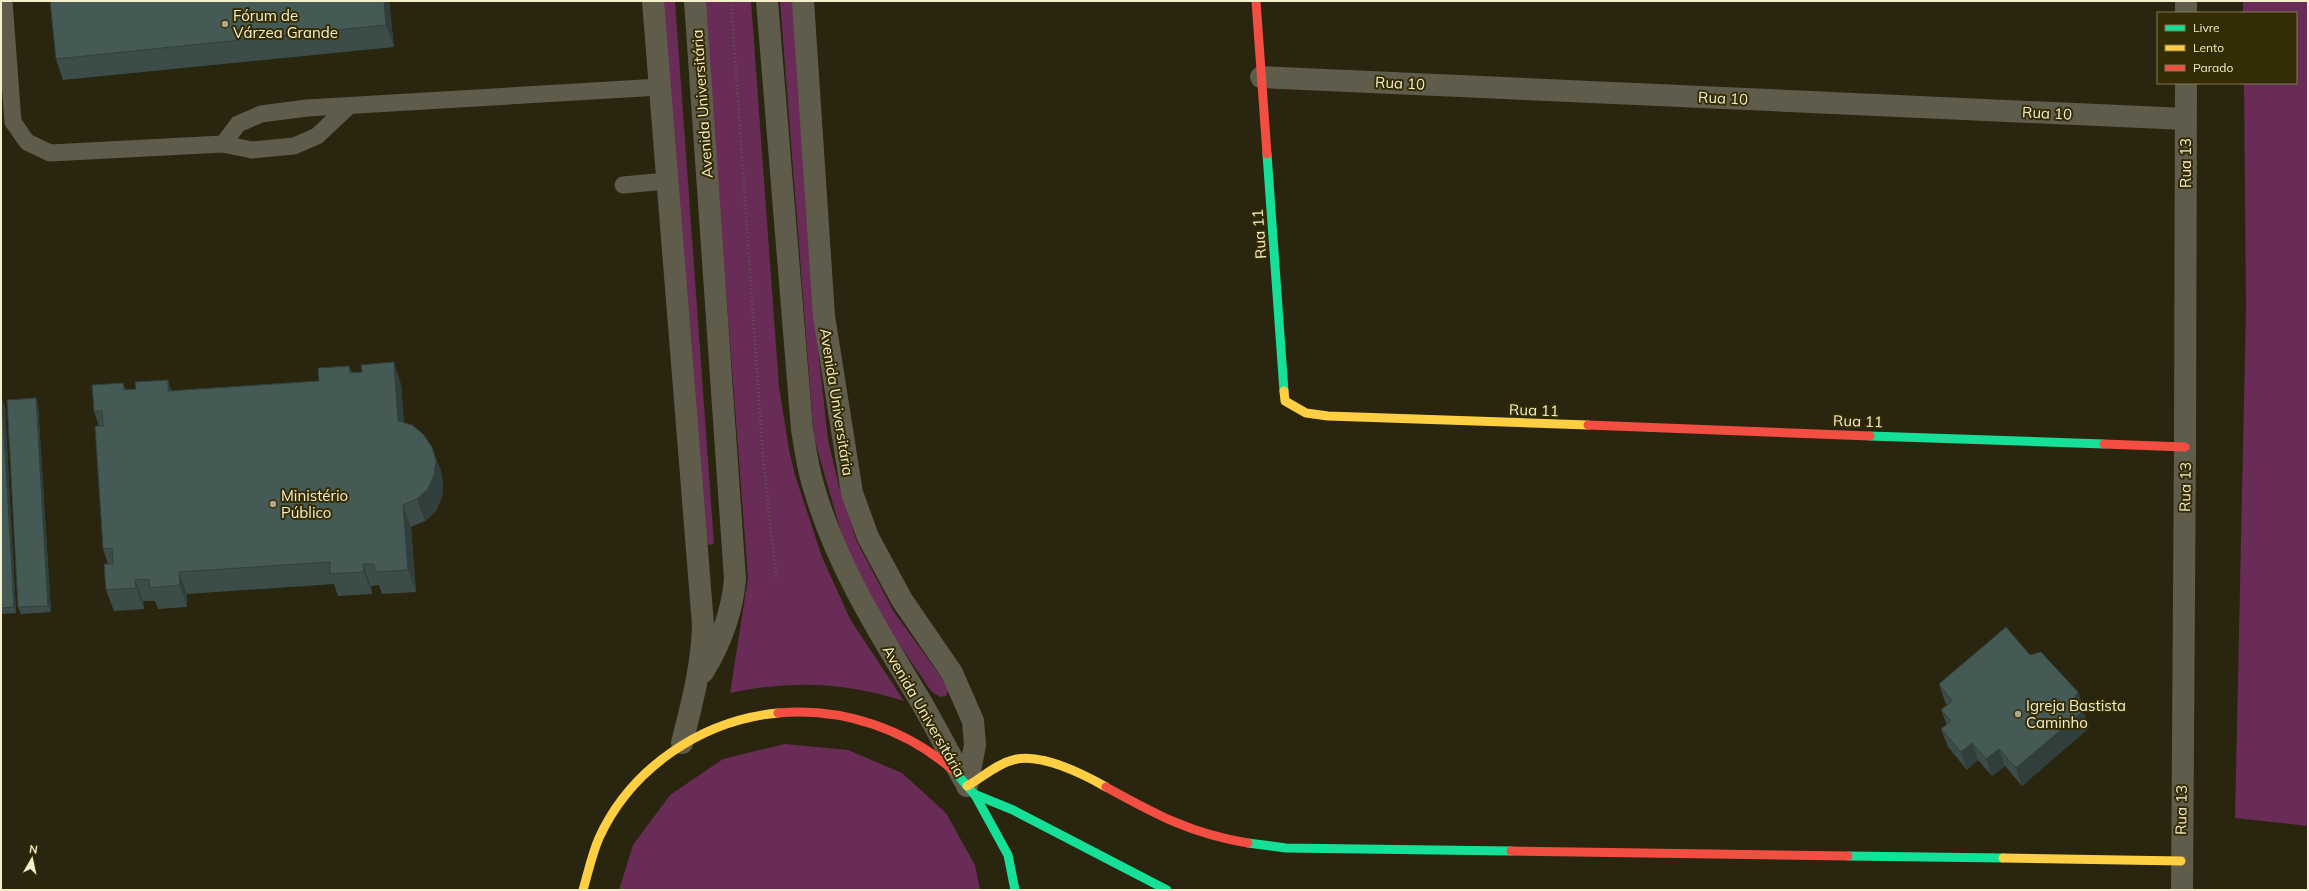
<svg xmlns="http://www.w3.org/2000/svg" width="2309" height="891" font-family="Mulish,sans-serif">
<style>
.green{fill:#682c57}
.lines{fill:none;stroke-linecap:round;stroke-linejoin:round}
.path{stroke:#5f5c4b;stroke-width:2.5;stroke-dasharray:1 3;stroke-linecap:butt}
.lane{stroke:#5f5c4c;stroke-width:17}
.street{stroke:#5f5c4c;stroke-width:22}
.fast{stroke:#16e098;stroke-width:9}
.slow{stroke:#ffcf43;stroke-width:9}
.jam{stroke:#f24e42;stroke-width:9}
.wall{fill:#3c4d49}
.shaded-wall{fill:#313f3c}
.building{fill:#465a55;stroke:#313f3c}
.poi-dot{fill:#aea889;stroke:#342c04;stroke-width:1.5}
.labels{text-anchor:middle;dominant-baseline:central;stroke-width:4;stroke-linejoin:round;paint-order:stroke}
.poi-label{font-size:15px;fill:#f5eeca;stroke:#342c04;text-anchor:start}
.street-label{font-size:15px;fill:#f5eeca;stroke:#342c04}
</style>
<rect width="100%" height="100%" fill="#29250f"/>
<g class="green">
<path d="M661 1H675L714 544 700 546Z"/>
<path d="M704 1H751L779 387 789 450 795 475 822 557 850 619 904 701C842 682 794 680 730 693L748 578Z"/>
<path d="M780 1H793L817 340 828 440 839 486 857 542 894 612 949 688 946 696 940 697 931 691 884 622 845 546 814 438Z"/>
<path d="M2243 1H2308V826L2235 818 2246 308 2244 83H2296V13H2243Z"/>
<path d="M785 744 848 750 902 773 946 813 975 865 980 890H619L633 845 670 795 723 759Z"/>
</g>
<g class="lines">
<path class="path" d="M731 1 763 456 776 577"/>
<g class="lane">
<path d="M4 1 13 122 27 142 50 153 223 144 238 124 261 114 307 108 660 87"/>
<path d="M223 144 252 150 294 146 317 136 349 106"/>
<path d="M623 185 667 181"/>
</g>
<g class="street">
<path d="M653 1 703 625C702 666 692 703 682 743"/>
<path d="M695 1 735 579C732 613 721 643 703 672"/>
<path d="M767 1 802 429C805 449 808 469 814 488 836 564 879 633 920 700 935 726 949 753 964 780"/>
<path d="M803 1 824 316 852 493 868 537 902 600 952 673 973 721 975 745 967 786"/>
<path d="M2186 13V1"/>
<path d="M1261 77 2185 119"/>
<path d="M2182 890 2185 447 2186 83"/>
</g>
<g class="fast">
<path d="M1267 154 1284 391"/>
<path d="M1870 436 2104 444"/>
<path d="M956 773 975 795 1008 855 1015 890"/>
<path d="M974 794 1013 810 1167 890"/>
<path d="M1248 843 1286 848 1511 851"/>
<path d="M1848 856 2003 858"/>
</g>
<g class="slow">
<path d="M1284 391 1285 401 1306 413 1328 416 1588 425"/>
<path d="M967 786C982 778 996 764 1013 760 1039 752 1083 774 1106 787"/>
<path d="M2003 858 2181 861"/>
<path d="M583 890C588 873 592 854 599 838 631 768 702 720 778 713"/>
</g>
<g class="jam">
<path d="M1256 1 1267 154"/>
<path d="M1588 425 1870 436"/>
<path d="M2104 444 2185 447"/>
<path d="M778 713C842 707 908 729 956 773"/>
<path d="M1106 787C1155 814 1191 834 1248 843"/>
<path d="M1511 851 1848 856"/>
</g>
</g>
<g class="wall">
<path d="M50 1H389L394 47 63 80 56 59Z"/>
<path d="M349 366 352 372 401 384 404 423 440 468 443 482 442 497 436 511 425 521 411 527 416 592 382 594 379 585 371 586 372 594 338 596 334 584 187 594V607L158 609 155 601H143L144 609 114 611 106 590 108 564 103 549 99 426 94 411 123 383 126 390 172 391 319 381Z"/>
<path d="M36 398 38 405 51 612 21 614 18 607Z"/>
<path d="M1 400H2L5 407 16 613 1 614Z"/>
<path d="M2030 655 2078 692 2084 709 2083 711 2089 728 2022 786 2005 766 1992 776 1978 760 1967 770 1948 747 1941 729 1947 725 1941 710 1947 705 1945 702 1939 684Z"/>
</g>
<g class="shaded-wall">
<path d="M384 1H389L394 47 386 25Z"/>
<path d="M394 362 401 384 405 442 398 421Z"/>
<path d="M168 380 175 401 168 391Z"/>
<path d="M36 398 38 405 51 612 48 606Z"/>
<path d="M2 400 5 407 16 613 14 607Z"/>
<path d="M432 447 440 468 443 482 442 497 436 511 425 521 417 499Z"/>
<path d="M403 505 411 527 416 592 408 570Z"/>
<path d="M363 564 371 586 372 594 364 572Z"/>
<path d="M179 572 187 594V607L180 585Z"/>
<path d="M135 580 143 601 144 609 136 588Z"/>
<path d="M2078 692 2084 709 2083 711 2089 728 2022 786 2016 768 2071 704Z"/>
<path d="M1972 743 1978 760 1967 770 1961 752Z"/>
<path d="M1999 749 2005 766 1992 776 1986 759Z"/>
</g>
<g class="building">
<path d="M50 1H384L386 25 56 59Z"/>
<path d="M394 362 398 421 412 425 423 434 432 447 436 461 434 475 428 489 417 499 403 505 408 570 375 572 374 564H363L364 572 330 574V562L179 572 180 585 150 588 149 579 135 580 136 588 106 590 104 564H113L112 548 103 549 95 426H103L102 411H94L92 385 123 383 124 390 136 389 135 382 168 380V391L319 381 318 368 349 366 350 373 362 372 361 365Z"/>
<path d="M36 398 48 606 18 607 7 400Z"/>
<path d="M1 400H2L14 607 1 608Z"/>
<path d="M2006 627 2030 655 2041 652 2078 692 2071 704 2083 711 2016 768 1999 749 1986 759 1972 743 1961 752 1941 729 1951 721 1941 710 1952 701 1939 684Z"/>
</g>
<g class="poi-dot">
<circle cx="225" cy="24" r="4"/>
<circle cx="273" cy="504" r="4"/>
<circle cx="2018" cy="714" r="4"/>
</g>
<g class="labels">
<g class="poi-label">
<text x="233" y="15">Fórum de<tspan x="233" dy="17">Várzea Grande</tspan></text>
<text x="281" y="495">Ministério<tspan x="281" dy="17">Público</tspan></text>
<text x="2026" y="705">Igreja Bastista<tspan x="2026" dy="17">Caminho</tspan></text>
</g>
<g class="street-label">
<text transform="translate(1400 83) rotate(3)">Rua 10</text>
<text transform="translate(1723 98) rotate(3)">Rua 10</text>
<text transform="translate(702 104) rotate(-94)">Avenida Universitária</text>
<text transform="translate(2047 113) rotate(3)">Rua 10</text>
<text transform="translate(2185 163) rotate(-90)">Rua 13</text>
<text transform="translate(1259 234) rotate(-94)">Rua 11</text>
<text transform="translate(837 402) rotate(81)">Avenida Universitária</text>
<text transform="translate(1534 410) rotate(2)">Rua 11</text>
<text transform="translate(1858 421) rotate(2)">Rua 11</text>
<text transform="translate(2185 487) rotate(-89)">Rua 13</text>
<text transform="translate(924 711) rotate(60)">Avenida Universitária</text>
<text transform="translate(2181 810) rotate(-89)">Rua 13</text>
</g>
</g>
<rect width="2309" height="891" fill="none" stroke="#f5eeca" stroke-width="4"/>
<rect x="2157" y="12" width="140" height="72" fill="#342c04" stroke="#817a53"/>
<rect x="2165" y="25" width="20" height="6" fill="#16e098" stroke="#817a53"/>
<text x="2193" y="32" font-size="12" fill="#f5eeca">Livre</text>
<rect x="2165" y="45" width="20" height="6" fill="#ffcf43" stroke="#817a53"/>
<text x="2193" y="52" font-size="12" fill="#f5eeca">Lento</text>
<rect x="2165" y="65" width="20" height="6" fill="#f24e42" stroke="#817a53"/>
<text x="2193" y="72" font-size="12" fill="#f5eeca">Parado</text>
<g transform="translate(32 859) rotate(9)" stroke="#342c04" stroke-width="3" paint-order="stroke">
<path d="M0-3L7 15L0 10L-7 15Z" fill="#f5eeca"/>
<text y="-6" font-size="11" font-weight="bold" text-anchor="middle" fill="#f5eeca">N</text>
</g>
</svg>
